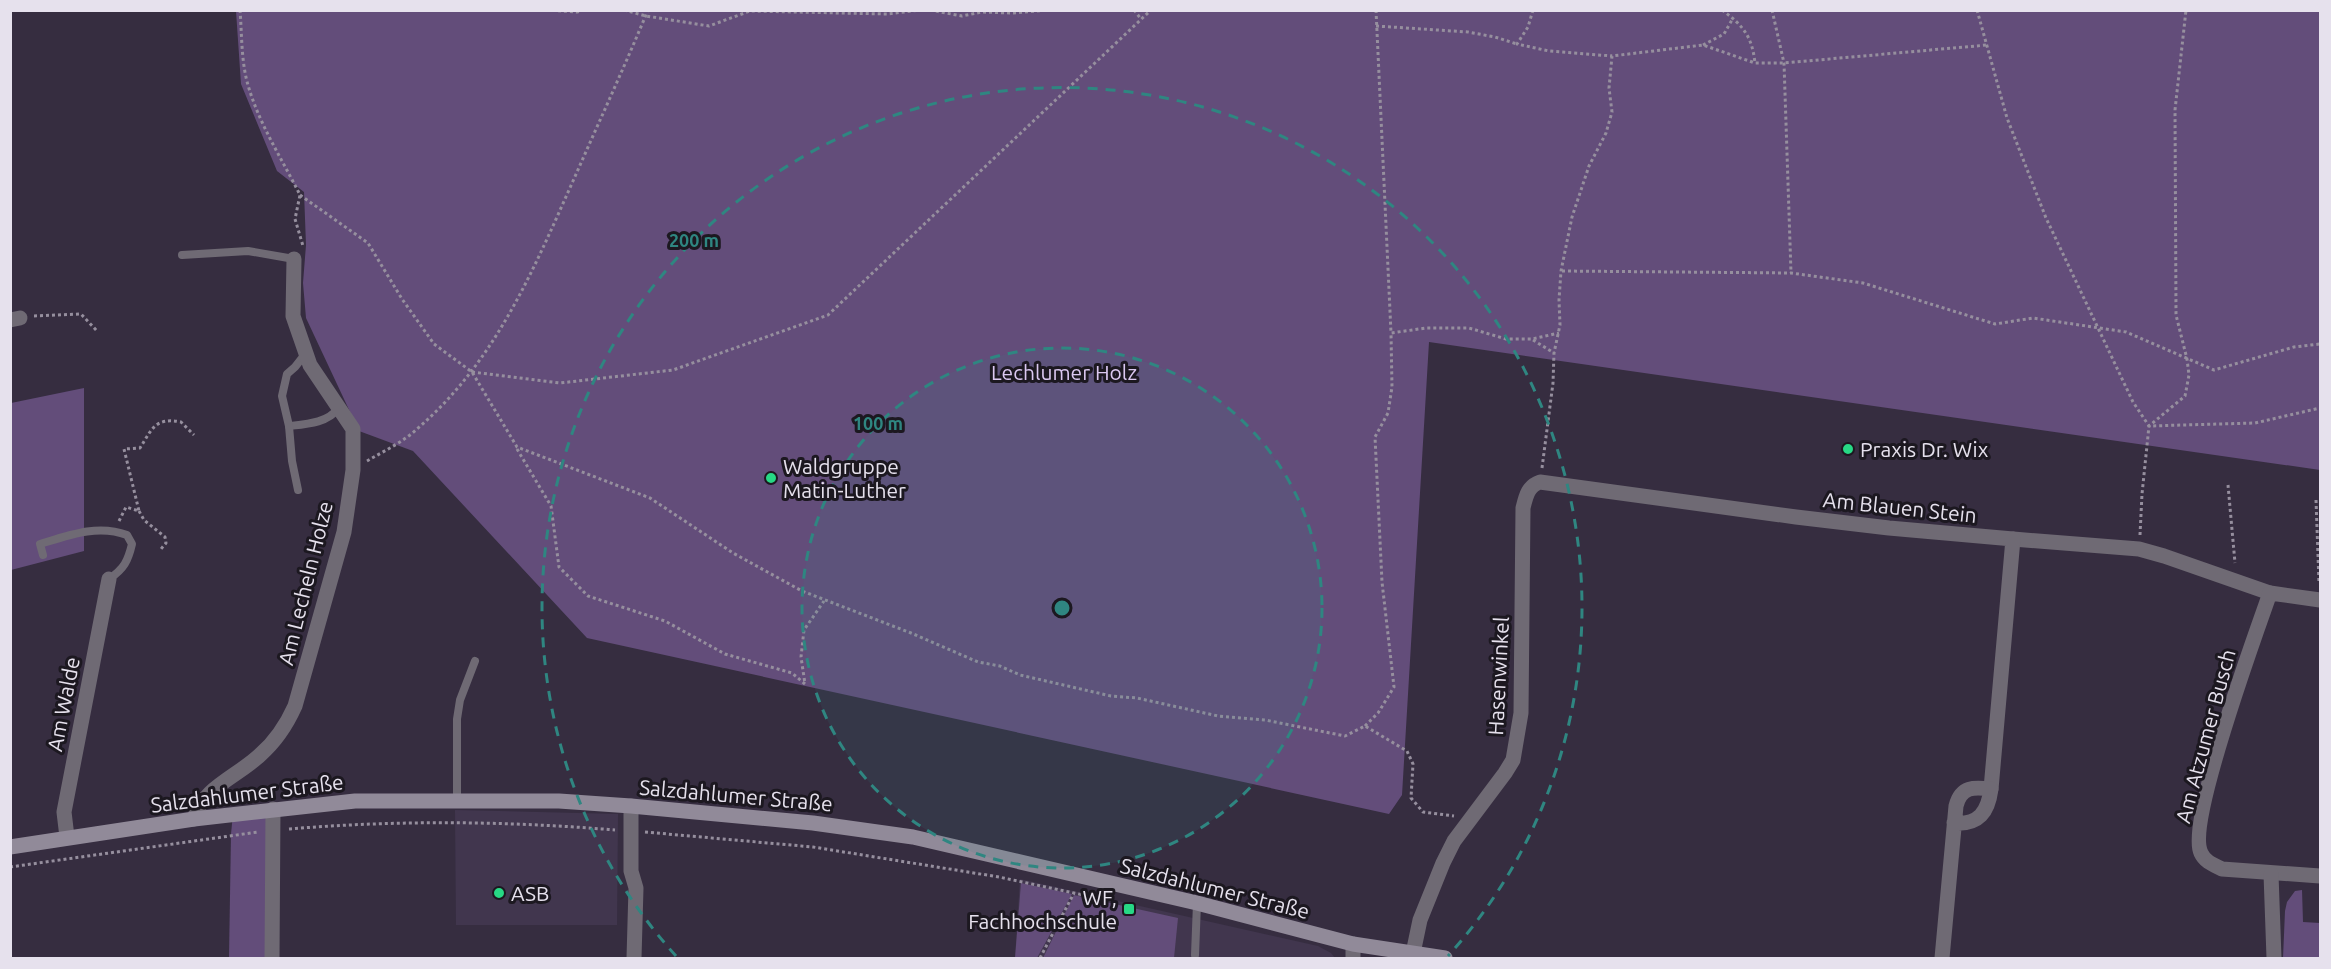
<svg xmlns="http://www.w3.org/2000/svg" width="2331" height="969" font-family="Ubuntu,sans-serif">
<style>
.built{fill:#41364e}
.green{fill:#634d7a}
.lines{fill:none;stroke-linecap:round;stroke-linejoin:round}
.path{stroke:#968f9e;stroke-width:3;stroke-dasharray:3 3;stroke-linecap:butt}
.lane{stroke:#6f6a74;stroke-width:8}
.street{stroke:#6f6a74;stroke-width:15}
.secondary{stroke:#918a99;stroke-width:15}
.ring{fill:none;stroke:#2f8681;stroke-width:3;stroke-dasharray:10 8}
.poi-dot{fill:#27d885;stroke:#1c1820;stroke-width:2}
.labels{text-anchor:middle;dominant-baseline:central;stroke-width:6;stroke-linejoin:round;paint-order:stroke}
.park-label{font-size:21px;fill:#dbc8f1;stroke:#1c1820}
.poi-label{font-size:21px;fill:#e6e1ed;stroke:#1c1820;text-anchor:start}
.street-label{font-size:21px;fill:#e6e1ed;stroke:#1c1820}
.centre{fill:#2f8681;stroke:#1c1820;stroke-width:3}
.ring-label{font-size:18px;text-anchor:middle;font-weight:bold;fill:#2f8681;stroke:#1c1820;stroke-width:6;stroke-linejoin:round;paint-order:stroke}
</style>
<rect width="100%" height="100%" fill="#362d40"/>
<g class="built">
<path d="M455 810 618 814 617 925H456Z"/>
<path d="M1020 879 1318 946 1331 953 1335 958H1015Z"/>
</g>
<g class="green">
<path d="M236 11H2320V470L1429 342 1402 795 1389 814 587 638 413 451 359 431 306 318 303 283 306 245 304 192 277 171 241 84Z"/>
<path d="M84 388V551L11 570V403Z"/>
<path d="M273 809 268 958H229L231 834 233 814Z"/>
<path d="M1021 883 1072 894 1037 958H1015Z"/>
<path d="M2302 890 2303 922 2320 923V958H2283L2285 911 2287 902 2295 891Z"/>
<path d="M1074 895 1178 918 1174 958H1043Z"/>
</g>
<g class="lines">
<g class="path">
<path d="M240 10C242 35 241 61 248 85 259 124 282 159 300 195L295 219 303 246"/>
<path d="M546 10 577 12 584 10"/>
<path d="M624 10 646 16 709 26 750 11 887 14 921 10"/>
<path d="M930 10 962 16 982 12 1012 13 1051 10"/>
<path d="M1134 10 1141 19"/>
<path d="M1376 10 1391 333 1426 328H1469L1506 339H1532L1559 333"/>
<path d="M1533 10 1528 27 1517 44 1549 51 1612 56"/>
<path d="M1722 10C1744 26 1752 37 1755 63"/>
<path d="M1772 10 1784 63 1791 273"/>
<path d="M1977 10 2007 118 2046 218 2133 402 2149 426 2255 423 2320 408"/>
<path d="M1376 26 1468 32 1495 37 1517 44"/>
<path d="M1703 45 1724 34 1733 18"/>
<path d="M300 195 368 243 402 299 434 344 472 372 517 447 650 498 733 553 802 591 911 633 978 662 1000 666 1020 675 1111 696 1137 698 1218 716 1265 720 1345 736 1365 726 1407 751 1413 764 1411 798 1423 812 1454 816"/>
<path d="M1562 271 1791 273 1863 283 1995 324 2033 318 2126 332 2214 370 2294 347 2320 344"/>
<path d="M34 316 81 314 98 332"/>
<path d="M1533 340 1554 353"/>
<path d="M472 372 560 383 673 370 828 315 1151 10"/>
<path d="M517 449 551 506 559 567 588 596 665 621 725 654 792 673 805 684 801 657 804 630 824 601"/>
<path d="M367 461C384 451 403 442 417 429 495 362 532 273 573 181 598 124 624 68 648 10"/>
<path d="M1542 468 1553 383 1554 353 1560 325 1559 300 1561 271 1572 217 1589 166 1606 133 1612 112 1609 88 1612 56 1703 45 1755 63H1784L1987 45"/>
<path d="M2228 485 2235 563"/>
<path d="M2316 500 2319 583"/>
<path d="M139 511 144 520 165 537 166 543 161 549"/>
<path d="M119 521 126 507 139 511 124 449 140 448C152 429 155 417 181 422L194 435"/>
<path d="M2140 535 2142 494 2149 426 2185 396 2189 375 2187 359 2176 315 2175 110 2186 10"/>
<path d="M1365 726 1378 713 1394 687 1382 582 1375 437 1388 413 1392 387 1391 333"/>
<path d="M289 829C397 820 506 821 615 830"/>
<path d="M645 832 813 847 999 877 1107 900"/>
<path d="M10 867 258 832"/>
<path d="M1040 958 1074 893"/>
</g>
<g class="lane">
<path d="M182 255 248 251 294 259"/>
<path d="M289 426C308 424 327 423 339 408"/>
<path d="M298 490 292 461 289 426 282 396 287 374 295 367 306 353"/>
<path d="M43 555 40 544C69 535 98 524 127 535L132 544C128 561 124 569 109 579"/>
<path d="M457 800V719L460 700 475 661"/>
<path d="M1195 955 1197 903"/>
</g>
<g class="street">
<path d="M10 320 20 318"/>
<path d="M2013 539 2139 549 2164 556 2270 593"/>
<path d="M2320 600 2270 593C2256 633 2186 824 2201 853 2205 862 2214 865 2222 869L2320 876"/>
<path d="M631 806V871L636 888 634 958"/>
<path d="M194 819C202 788 238 776 260 755 276 741 286 726 295 706L344 532 353 470V429L310 365 293 316 294 259"/>
<path d="M67 837 64 812 109 579"/>
<path d="M2271 874 2274 958"/>
<path d="M272 958 273 809"/>
<path d="M1353 958V944"/>
<path d="M1412 958 1420 920 1443 863 1454 841 1505 773 1513 760 1521 713 1523 508C1526 496 1528 486 1540 482L1796 517 1889 528 2013 539 1991 789"/>
<path d="M1942 958 1956 806C1961 786 1974 787 1991 789 1988 812 1979 825 1954 823"/>
</g>
<path class="secondary" d="M10 847 194 819 355 801H559L631 806 813 823 913 837 1197 903 1353 944 1445 958"/>
</g>
<circle cx="1062" cy="608" r="260" fill="#2f8681" fill-opacity=".12"/>
<g class="ring">
<circle cx="1062" cy="608" r="260"/>
<path d="M676 956A520 520 0 1 1 1448 956"/>
</g>
<g class="poi-dot">
<circle cx="1848" cy="449" r="6"/>
<circle cx="771" cy="478" r="6"/>
<circle cx="499" cy="893" r="6"/>
<rect x="1123" y="903" width="12" height="12" rx="3"/>
</g>
<g class="labels">
<g class="park-label">
<text x="1064" y="372">Lechlumer Holz</text>
</g>
<g class="poi-label">
<text x="1860" y="449">Praxis Dr. Wix</text>
<text x="783" y="466">Waldgruppe<tspan x="783" dy="24">Matin-Luther</tspan></text>
<text x="511" y="893">ASB</text>
<text x="1117" y="897" text-anchor="end">WF,<tspan x="1117" dy="24">Fachhochschule</tspan></text>
</g>
<g class="street-label">
<text transform="translate(1900 507) rotate(6)">Am Blauen Stein</text>
<text transform="translate(305 583) rotate(-76)">Am Lecheln Holze</text>
<text transform="translate(1498 676) rotate(-87)">Hasenwinkel</text>
<text transform="translate(63 704) rotate(-79)">Am Walde</text>
<text transform="translate(2205 736) rotate(-75)">Am Atzumer Busch</text>
<text transform="translate(247 793) rotate(-7)">Salzdahlumer Straße</text>
<text transform="translate(736 795) rotate(5)">Salzdahlumer Straße</text>
<text transform="translate(1215 888) rotate(14)">Salzdahlumer Straße</text>
</g>
</g>
<circle cx="1062" cy="608" r="9" class="centre"/>
<g class="ring-label">
<text x="694" y="247">200 m</text>
<text x="878" y="430">100 m</text>
</g>
<rect width="2331" height="969" fill="none" stroke="#e6e1ed" stroke-width="24"/>
</svg>
